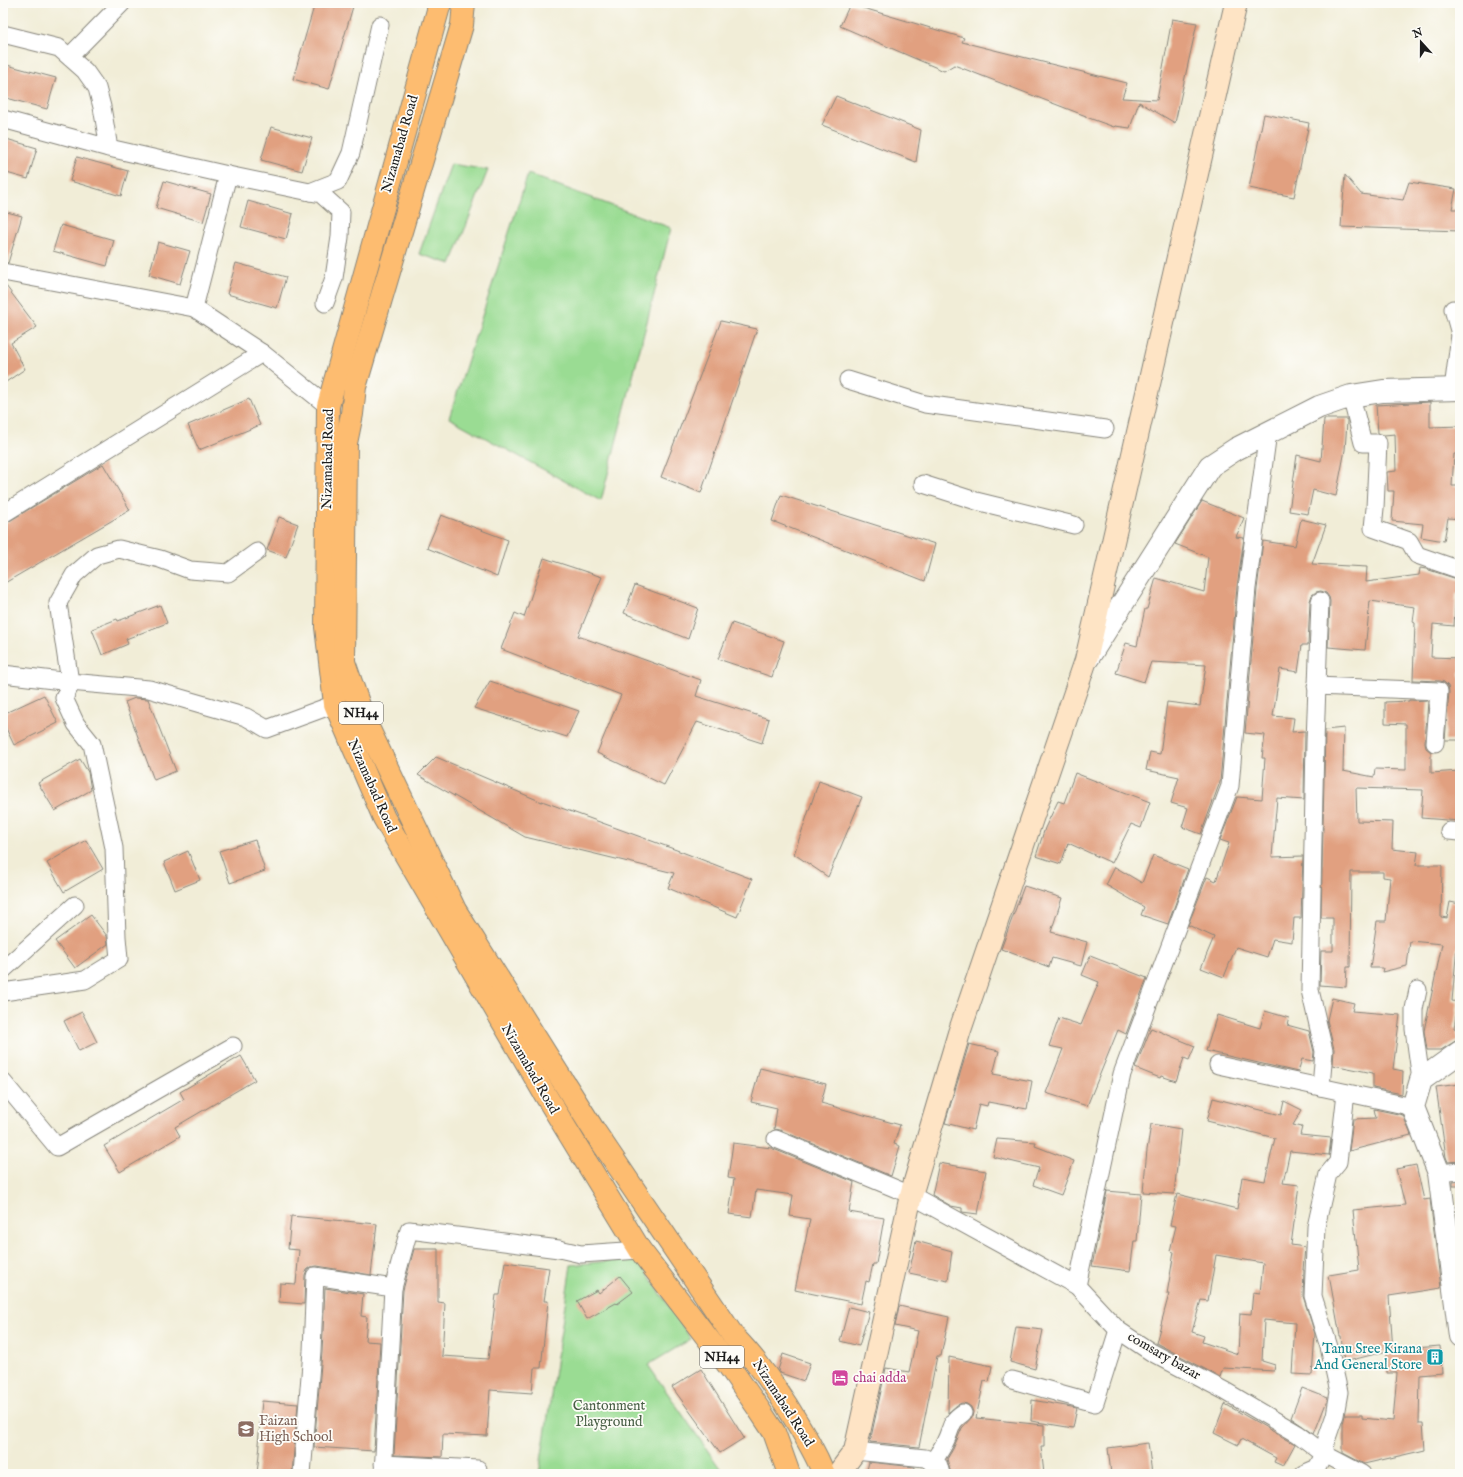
<svg xmlns="http://www.w3.org/2000/svg" width="1463" height="1477" font-family="'IM FELL English',serif">
<style>
.green{fill:#9adc93;stroke:#5b7c58}
.building{fill:#e1a080;fill-rule:evenodd}
.lines{fill:none;stroke-linecap:round;stroke-linejoin:round}
.minor-casing{stroke:#86847a;stroke-width:19}
.tertiary-casing{stroke:#86847a;stroke-width:24}
.secondary-casing{stroke:#86847a;stroke-width:24}
.trunk-casing{stroke:#86847a;stroke-width:24}
.minor{stroke:#fff;stroke-width:17}
.tertiary{stroke:#fff;stroke-width:22}
.secondary{stroke:#fee4c5;stroke-width:22}
.trunk{stroke:#fdbc6f;stroke-width:22}
.labels{text-anchor:middle;dominant-baseline:central;stroke-width:3.5;stroke-linejoin:round;paint-order:stroke}
.shield{fill:#fdfcf7;stroke:#605f5e;stroke-width:1}
.shield-label{font-size:13px;font-weight:bold;fill:#1c1c1c}
.street-label{font-size:14px;fill:#1c1c1c;stroke:#fdfcf7}
.culture-label{font-size:14px;fill:#0d838f;stroke:#fdfcf7;text-anchor:end}
.hotel-label{font-size:14px;fill:#b23c85;stroke:#fdfcf7;text-anchor:start}
.park-label{font-size:14px;fill:#485f46;stroke:#fdfcf7}
.education-label{font-size:14px;fill:#785e54;stroke:#fdfcf7;text-anchor:start}
</style>
<rect width="100%" height="100%" fill="#fdfcf7"/>
<filter id="ink" filterUnits="userSpaceOnUse"><feTurbulence type="fractalNoise" baseFrequency=".025" numOctaves="2"/><feDisplacementMap in="SourceGraphic" scale="8" xChannelSelector="R" yChannelSelector="G"/><feConvolveMatrix kernelMatrix="1 2 1 2 8 2 1 2 1" color-interpolation-filters="sRGB"/></filter>
<filter id="wash" filterUnits="userSpaceOnUse"><feTurbulence type="fractalNoise" baseFrequency=".012" numOctaves="4" result="noise"/><feDisplacementMap in="SourceGraphic" scale="16" xChannelSelector="R" yChannelSelector="G"/><feGaussianBlur stdDeviation="0.9" result="paint"/><feColorMatrix in="noise" values="0 0 0 0 0 0 0 0 0 0 0 0 0 0 0 0 0 1.4 0 .05"/><feComposite in="paint" operator="in"/></filter>
<g filter="url(#wash)">
<rect width="100%" height="100%" fill="#f1edd7"/>
<g class="green">
<path d="M451 164 488 170 451 264 419 254Z"/>
<path d="M528 174 671 228 601 501 449 418Z"/>
<path d="M637 1258 691 1339 648 1365 724 1474H539L571 1265Z"/>
</g>
<g id="blocks">
<g class="building">
<path d="M315 3H354L329 89 293 79Z"/>
<path d="M850 4 964 38 962 42 1127 83 1122 98 1157 100 1172 19 1197 23 1175 123 1139 102 1130 128 1115 126 1114 127 1086 117V116L954 65 944 71 840 26Z"/>
<path d="M3 64 56 78 47 109 3 97Z"/>
<path d="M836 96 921 130 916 162 822 125Z"/>
<path d="M1264 114 1309 123 1294 197 1249 188Z"/>
<path d="M271 127 312 138 302 171 261 160Z"/>
<path d="M3 138 37 148 28 179 3 172Z"/>
<path d="M77 157 128 171 121 196 70 181Z"/>
<path d="M1345 175 1361 194 1403 200 1409 182 1456 189 1452 209H1460V231L1341 227Z"/>
<path d="M164 181 211 194 203 222 156 208Z"/>
<path d="M248 201 293 214 286 239 241 227Z"/>
<path d="M3 211 22 216 8 263 3 262Z"/>
<path d="M61 225 114 240 107 266 53 251Z"/>
<path d="M158 242 190 251 180 284 149 275Z"/>
<path d="M236 263 286 277 277 308 227 294Z"/>
<path d="M3 282 37 327 11 343 25 369 3 384Z"/>
<path d="M721 321 757 329 701 493 661 477Z"/>
<path d="M249 399 260 425 199 450 188 425Z"/>
<path d="M1430 402V427L1460 426V454H1454L1452 486H1460V519L1448 518 1444 541 1421 537 1423 524 1392 521 1394 491H1388L1387 472 1396 471 1395 434 1384 435 1378 433 1376 405Z"/>
<path d="M1324 419H1347V422L1345 450 1336 496 1313 490 1308 514 1289 511 1297 455 1321 461Z"/>
<path d="M103 464 130 510 3 584V524L8 522Z"/>
<path d="M781 495 935 544 925 581 772 521Z"/>
<path d="M1202 501 1244 518 1236 537 1244 538 1237 587 1220 782 1201 834 1182 827 1188 808 1171 803 1179 777 1146 770 1150 752 1160 754 1167 702 1200 706 1206 665 1151 662 1144 682 1116 673 1126 643 1137 646 1145 609H1147L1156 578 1204 592 1208 557 1175 544Z"/>
<path d="M441 515 508 540 497 577 427 548Z"/>
<path d="M279 517 298 524 286 557 267 550Z"/>
<path d="M1301 519 1326 525 1312 564 1367 567 1366 582 1419 575 1420 568 1426 569 1460 580 1459 594H1456L1454 626 1433 624 1431 657 1460 658V740H1445L1449 692 1448 686 1444 682 1440 681 1413 680 1415 623 1413 622 1415 607 1370 601 1365 650 1328 647 1330 601 1329 597 1326 593 1321 591 1316 592 1312 595 1310 601 1308 645H1302L1298 672 1280 669 1273 716 1294 718 1292 732 1305 731 1304 800 1277 798 1272 857 1303 856 1301 918H1294L1292 942 1273 939 1267 957 1236 947 1224 977 1201 968 1214 937 1188 925 1207 877 1216 881 1229 843 1220 840 1237 797 1262 799 1265 758H1262L1265 735 1245 733 1257 589 1263 541 1295 546Z"/>
<path d="M544 558 602 577 578 636 701 680 696 696 769 719 762 743 697 722 664 785 597 753 621 695 501 649 515 613 524 617Z"/>
<path d="M635 585 698 608 688 639 624 613Z"/>
<path d="M160 605 167 623 126 639 128 644 102 655 92 629 117 619 118 621Z"/>
<path d="M732 623 784 641 772 677 718 659Z"/>
<path d="M490 681 579 711 567 737 474 708Z"/>
<path d="M44 695 58 723 14 745 3 722V714Z"/>
<path d="M135 698 148 699 176 771 154 780 125 702Z"/>
<path d="M1409 700 1428 701 1425 742 1426 748 1431 752V773L1460 771V821L1421 818 1423 790 1356 788 1357 821 1393 822 1392 849 1418 852 1416 865H1442L1441 917 1447 918 1450 902 1460 904V946H1457L1452 1001 1458 1002 1454 1028 1457 1029V1040L1441 1050H1427L1424 1031 1442 944 1410 941 1407 966 1382 972 1383 968H1370L1377 921H1386L1390 878 1383 877V872H1351L1350 967H1347L1346 987 1320 985 1321 951H1333V918H1321L1325 730 1344 728 1343 771 1374 777 1375 769 1406 770V724L1385 723V702L1409 701Z"/>
<path d="M436 757 542 802V801L682 852 752 879 737 917 668 888 674 873 525 837 418 775Z"/>
<path d="M80 759 88 772 91 790 55 811 38 783Z"/>
<path d="M1075 773 1150 802 1141 828 1131 824 1112 863 1068 843 1061 864 1036 856 1045 828 1058 801 1064 803Z"/>
<path d="M819 781 862 797 828 877 794 854Z"/>
<path d="M86 840 103 869 64 892 47 863Z"/>
<path d="M255 840 265 871 230 883 219 851Z"/>
<path d="M188 851 200 880 175 890 164 862Z"/>
<path d="M1153 855 1188 869 1168 924 1141 915 1144 907 1106 885 1115 867 1142 883Z"/>
<path d="M1024 886 1062 898 1051 932 1087 942 1081 966 1052 958 1049 967 1001 949Z"/>
<path d="M91 915 107 936 108 944 75 968 55 941Z"/>
<path d="M1090 956 1147 978 1126 1034 1118 1030 1087 1106 1046 1093 1063 1049 1049 1046 1059 1018 1081 1025 1099 982 1082 975Z"/>
<path d="M1332 998 1354 1003 1352 1011 1400 1015 1393 1069 1403 1071 1402 1094 1373 1088V1073L1333 1065 1334 1049 1327 1020Z"/>
<path d="M1265 1011 1289 1018 1287 1025 1309 1031 1314 1052 1313 1061 1302 1059 1298 1072 1206 1051 1217 1015 1260 1028Z"/>
<path d="M82 1012 97 1042 79 1051 64 1021Z"/>
<path d="M1151 1028 1195 1046 1189 1060 1184 1058 1176 1081 1161 1076 1160 1078 1135 1068Z"/>
<path d="M969 1044 999 1051 993 1074 1032 1081 1027 1109 988 1102 987 1106 979 1104 973 1130 945 1123Z"/>
<path d="M241 1056 255 1080 175 1127 180 1136 120 1172 104 1146 184 1099 180 1092Z"/>
<path d="M760 1068 826 1084 821 1103 900 1125 894 1144 900 1146 891 1176 780 1130 774 1129 777 1108 751 1102Z"/>
<path d="M1460 1084V1161L1448 1162 1446 1157 1436 1087Z"/>
<path d="M1213 1098 1281 1115 1284 1101 1302 1110 1293 1125 1302 1127 1300 1135 1331 1138 1329 1155 1290 1151 1283 1183 1299 1185 1291 1245 1305 1247 1303 1270H1304L1303 1296 1315 1334 1312 1375 1292 1374 1295 1323 1264 1320 1262 1361 1275 1365 1274 1371 1223 1368 1220 1377 1156 1343 1169 1294H1167L1174 1252 1170 1251 1176 1226 1170 1225 1177 1194 1237 1209 1242 1177 1265 1181 1275 1138 1207 1121ZM1216 1255 1263 1263 1260 1293 1253 1292 1251 1314 1240 1313 1238 1354 1202 1342 1204 1336 1192 1332 1201 1300 1208 1301Z"/>
<path d="M1374 1109 1403 1115 1411 1135 1349 1151 1353 1119 1376 1118Z"/>
<path d="M1151 1124 1181 1129 1174 1194 1143 1192 1147 1150Z"/>
<path d="M997 1139 1036 1142 1035 1146 1074 1161 1061 1195 1033 1185 1039 1168 993 1157Z"/>
<path d="M733 1143 771 1148 854 1182 849 1212 884 1218 876 1264H873L869 1282 866 1281 861 1304 795 1290 810 1219 790 1216 793 1195 756 1190 752 1217 729 1214 734 1179 728 1178Z"/>
<path d="M939 1163 986 1171 978 1214 962 1212V1208L951 1206 932 1195Z"/>
<path d="M1416 1165 1424 1200 1430 1199 1441 1288 1389 1296 1393 1350H1390L1440 1346 1442 1373 1420 1375 1419 1423H1423L1425 1450 1364 1464 1343 1453V1424L1345 1415H1362V1418L1393 1421 1397 1373H1387V1351L1344 1362 1341 1336H1340L1329 1275 1359 1270 1353 1210 1405 1205 1396 1169Z"/>
<path d="M1460 1181V1186H1453V1182Z"/>
<path d="M1107 1191 1141 1194 1137 1241H1134L1130 1271 1092 1266Z"/>
<path d="M291 1216 377 1224 371 1275 317 1266 311 1267 307 1270 305 1275 304 1304 279 1302 280 1283 296 1284 299 1250 288 1249Z"/>
<path d="M916 1241 952 1251 948 1281 909 1273Z"/>
<path d="M414 1249H438V1302L445 1303 442 1356 488 1359 496 1295H500L505 1262 549 1268 544 1301H548L541 1368H534L532 1393 490 1390 487 1436 443 1434 442 1457 394 1455 403 1290Z"/>
<path d="M620 1276 633 1292 617 1304 616 1303 587 1319 577 1301 597 1290 599 1293Z"/>
<path d="M325 1288 363 1294 361 1316 367 1317 365 1341 380 1342 374 1451 314 1447 322 1352Z"/>
<path d="M899 1306 949 1317 941 1356H937L919 1447 870 1442 886 1368 909 1372 918 1331 895 1326Z"/>
<path d="M849 1307 869 1312 859 1346 840 1341Z"/>
<path d="M1016 1327 1043 1330 1035 1369 1010 1362Z"/>
<path d="M783 1354 810 1363 804 1381 780 1373 778 1370Z"/>
<path d="M949 1357 992 1366 989 1382 984 1381 976 1418 1044 1425V1447H1041L1044 1474H951L947 1459 953 1449 962 1428 972 1417 973 1412 971 1407 967 1404 962 1403 957 1405 948 1413Z"/>
<path d="M701 1369 744 1438 720 1453 672 1387Z"/>
<path d="M1302 1388 1328 1398 1314 1434 1291 1418Z"/>
<path d="M1032 1400 1077 1408 1073 1428 1031 1421Z"/>
<path d="M262 1401 298 1404 292 1474H257L260 1444H258Z"/>
<path d="M1225 1404 1295 1444 1283 1466 1274 1462 1276 1458 1241 1439 1238 1445 1214 1433Z"/>
<path d="M1148 1443 1152 1474H1111L1108 1448Z"/>
<path d="M869 1462 915 1467 914 1474H866Z"/>
</g>
</g>
</g>
<g filter="url(#ink)">
<use href="#blocks" fill-opacity="0" stroke="#86847a" stroke-width="1"/>
<g class="lines">
<g class="minor-casing">
<g id="minor">
<path d="M3 34 59 48 85 71 97 88 102 107 109 148"/>
<path d="M70 56 122 3"/>
<path d="M3 119 109 148 228 175 310 192 338 181 351 153 380 25"/>
<path d="M310 192 321 194 341 212 340 237 334 278 325 303"/>
<path d="M3 272 194 308 262 353"/>
<path d="M194 308 228 175"/>
<path d="M1453 309 1460 334"/>
<path d="M848 380 925 404 1105 429"/>
<path d="M1453 389 1460 335"/>
<path d="M1351 396 1363 443H1378L1375 508 1373 528 1409 541 1417 555 1460 570"/>
<path d="M923 484 976 501 1074 525"/>
<path d="M3 514 262 353 328 406"/>
<path d="M1320 601 1315 742 1310 990 1324 1051 1321 1087"/>
<path d="M3 674 70 682 149 689 246 717 267 729 335 704"/>
<path d="M1316 686 1439 691 1435 743"/>
<path d="M1449 831 1460 832"/>
<path d="M3 970 75 905"/>
<path d="M1418 990 1414 1009V1029L1421 1080"/>
<path d="M3 992 85 980 119 959 117 937 114 848 92 744 76 724 64 698 69 688 70 682 58 603 74 575 97 555 119 549 160 559 190 570 228 573 257 552"/>
<path d="M1218 1065 1413 1107"/>
<path d="M3 1082 57 1147 233 1046"/>
<path d="M776 1139 911 1195 1077 1286 1118 1330 1151 1352 1225 1391 1298 1434 1324 1454 1362 1474"/>
<path d="M1439 1173 1460 1171"/>
<path d="M1077 1286 1122 1074 1230 786 1247 588 1268 432"/>
<path d="M1012 1380 1095 1403 1118 1330"/>
<path d="M855 1451 925 1458 939 1466 941 1474"/>
<path d="M933 1462C937 1455 942 1449 945 1442 952 1429 949 1422 963 1413"/>
<path d="M383 1464 478 1469"/>
<path d="M302 1474 312 1351 315 1276 393 1288"/>
<path d="M383 1474 393 1288 409 1230 559 1249 581 1254 640 1250"/>
<path d="M1303 1474 1317 1468 1324 1454 1327 1438 1335 1415 1339 1392 1329 1347 1313 1296 1316 1227 1328 1174 1338 1162 1346 1093"/>
</g>
</g>
<g class="tertiary-casing">
<g id="tertiary">
<path d="M1088 658 1210 466 1236 449 1319 407 1351 396 1383 391 1460 389"/>
<path d="M1460 1052 1421 1080 1413 1107 1439 1173 1460 1336"/>
</g>
</g>
<g class="secondary-casing">
<path id="secondary" d="M838 1474 855 1451 911 1195 959 1033 1086 660 1236 3"/>
</g>
<g class="trunk-casing">
<g id="trunk">
<path d="M440 3 328 406 326 627 335 704 384 818 546 1096 640 1250 729 1366 758 1408 774 1432 789 1474"/>
<path d="M464 3 462 25 355 387 352 414 346 443 344 662 363 717 455 910 595 1132 734 1337C755 1358 771 1381 787 1406 801 1429 814 1449 824 1474"/>
</g>
</g>
<use href="#minor" class="minor"/>
<use href="#tertiary" class="tertiary"/>
<use href="#secondary" class="secondary"/>
<use href="#trunk" class="trunk"/>
</g>
</g>
<defs>
<g id="building-square" transform="scale(0.9)"><rect x="-9" y="-9" width="18" height="18" rx="4" fill="#0f9aa8" stroke="#fdfcf7"/><path d="M-4-6H4V6H1V3H-1V6H-4ZM-2.5-4.3h1.7v1.8h-1.7ZM.8-4.3h1.7v1.8H.8ZM-2.5-1h1.7V.8h-1.7ZM.8-1h1.7V.8H.8Z" fill="#fff"/></g>
<g id="hotel-square" transform="scale(0.9)"><rect x="-9" y="-9" width="18" height="18" rx="4" fill="#d1479c" stroke="#fdfcf7"/><path d="M-6-4.5h1.5V1H6V5H4.5V3h-9V5H-6ZM-4 0a1.8 1.8 0 1 1 3.6 0ZM.5 0V-2.5h3Q6-2.5 6 0Z" fill="#fff"/></g>
<g id="school-square" transform="scale(0.9)"><rect x="-9" y="-9" width="18" height="18" rx="4" fill="#8d6e63" stroke="#fdfcf7"/><path d="M0-5L7-2L0 1L-7-2ZM-4 1L0 2.5L4 1V4Q0 6-4 4Z" fill="#fff"/></g>
</defs>
<g fill-rule="evenodd">
<use href="#building-square" x="1435" y="1357"/>
<use href="#hotel-square" x="840" y="1378"/>
<use href="#school-square" x="246" y="1429"/>
</g>
<g class="labels">
<g class="shield">
<rect x="339" y="702" width="44" height="22" rx="3"/>
<rect x="700" y="1346" width="44" height="22" rx="3"/>
</g>
<g class="shield-label">
<text x="361" y="713">NH44</text>
<text x="722" y="1357">NH44</text>
</g>
<g class="street-label">
<text transform="translate(400 144) rotate(-74)">Nizamabad Road</text>
<text transform="translate(328 459) rotate(-89)">Nizamabad Road</text>
<text transform="translate(372 786) rotate(66)">Nizamabad Road</text>
<text transform="translate(530 1069) rotate(60)">Nizamabad Road</text>
<text transform="translate(1164 1356) rotate(30)">comsary bazar</text>
<text transform="translate(783 1403) rotate(57)">Nizamabad Road</text>
</g>
<g class="culture-label">
<text x="1422" y="1349">Tanu Sree Kirana<tspan x="1422" dy="16">And General Store</tspan></text>
</g>
<g class="hotel-label">
<text x="853" y="1378">chai adda</text>
</g>
<g class="park-label">
<text x="609" y="1406">Cantonment<tspan x="609" dy="16">Playground</tspan></text>
</g>
<g class="education-label">
<text x="259" y="1421">Faizan<tspan x="259" dy="16">High School</tspan></text>
</g>
</g>
<rect width="1463" height="1477" fill="none" stroke="#fdfcf7" stroke-width="16"/>
<g transform="translate(1421 42) rotate(339)" stroke="#fdfcf7" stroke-width="3" paint-order="stroke">
<path d="M0-3L7 15L0 10L-7 15Z" fill="#1c1c1c"/>
<text y="-6" font-size="11" font-weight="bold" text-anchor="middle" fill="#1c1c1c">N</text>
</g>
</svg>
